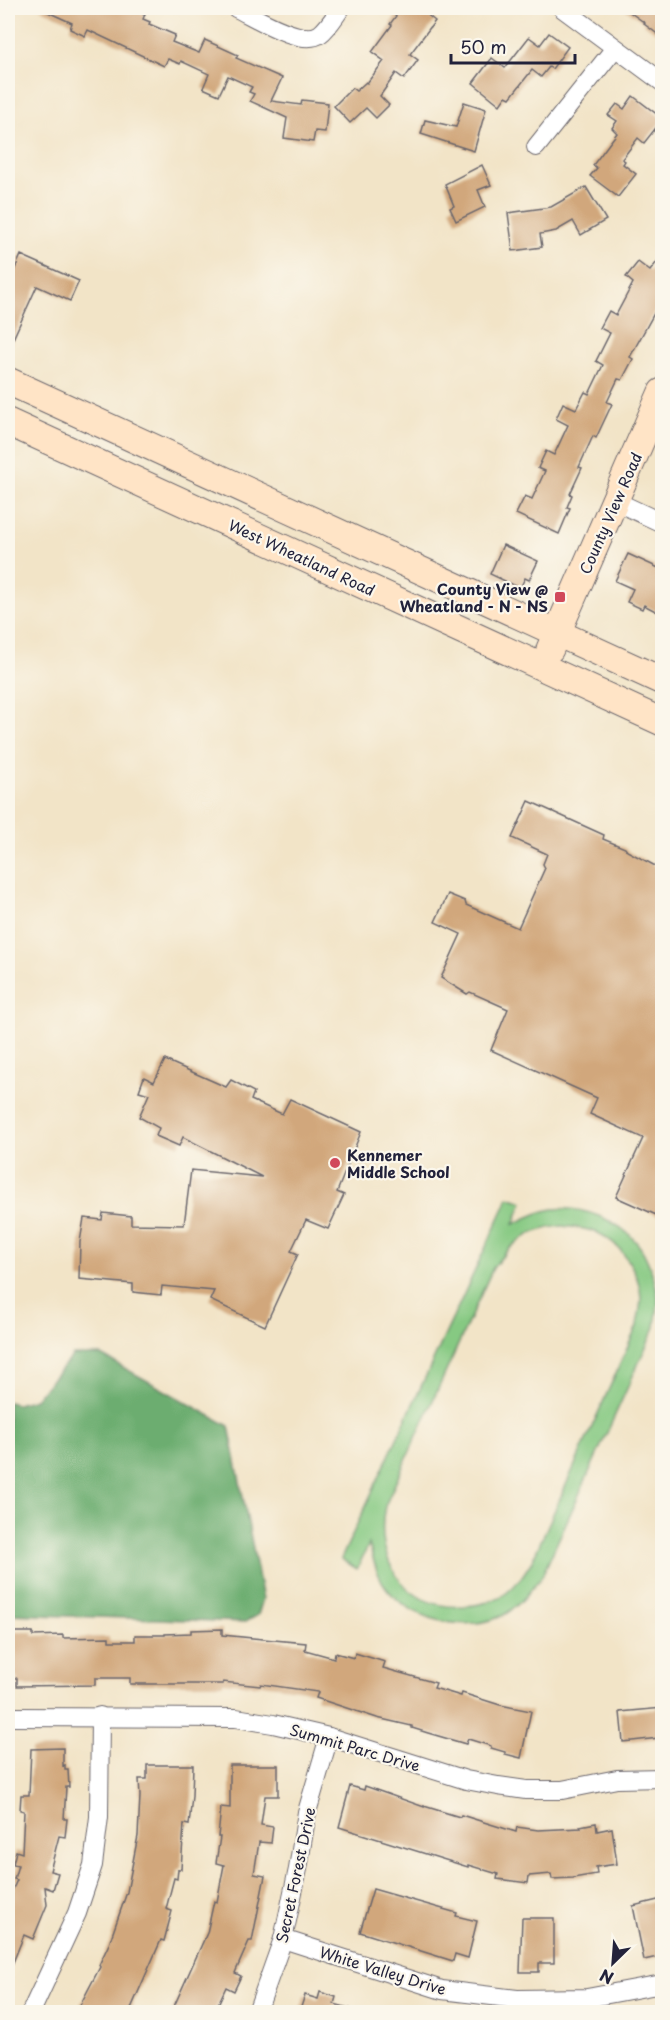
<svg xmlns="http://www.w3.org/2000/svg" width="670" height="2020" font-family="'Playpen Sans',sans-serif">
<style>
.green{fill:#86c982;stroke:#54765e;stroke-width:1.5;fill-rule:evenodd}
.forest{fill:#6cad70;stroke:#476856;stroke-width:1.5}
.building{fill:#d1a77b}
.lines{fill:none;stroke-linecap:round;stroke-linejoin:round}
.street-casing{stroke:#6b666c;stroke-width:20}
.secondary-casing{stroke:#6b666c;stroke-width:29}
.street{stroke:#fff;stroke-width:18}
.secondary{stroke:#ffe4c6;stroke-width:27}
.poi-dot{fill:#d1495b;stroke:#fbf7ec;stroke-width:2}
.labels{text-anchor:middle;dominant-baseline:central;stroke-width:4.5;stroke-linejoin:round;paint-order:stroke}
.street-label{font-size:15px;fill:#22223b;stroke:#fbf7ec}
.poi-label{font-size:15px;font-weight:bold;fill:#22223b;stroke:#fbf7ec;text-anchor:end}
</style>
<rect width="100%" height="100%" fill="#fbf7ec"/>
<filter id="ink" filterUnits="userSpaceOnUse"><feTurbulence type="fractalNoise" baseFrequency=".0167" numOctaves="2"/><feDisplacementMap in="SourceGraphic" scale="12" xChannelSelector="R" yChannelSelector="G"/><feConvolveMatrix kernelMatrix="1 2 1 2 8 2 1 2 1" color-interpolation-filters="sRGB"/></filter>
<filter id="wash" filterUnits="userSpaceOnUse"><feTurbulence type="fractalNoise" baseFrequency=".008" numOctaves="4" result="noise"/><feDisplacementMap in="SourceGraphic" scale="24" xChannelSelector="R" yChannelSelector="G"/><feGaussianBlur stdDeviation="1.35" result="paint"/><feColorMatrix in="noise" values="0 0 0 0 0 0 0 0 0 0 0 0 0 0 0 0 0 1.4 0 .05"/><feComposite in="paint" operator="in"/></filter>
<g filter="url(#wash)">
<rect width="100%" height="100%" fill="#f2e4c7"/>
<path class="green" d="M509 1197 523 1202 514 1224C526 1218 539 1211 553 1209 582 1206 619 1220 637 1243 647 1254 657 1284 658 1299 658 1308 656 1318 655 1327L542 1576C532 1589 521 1604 507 1613 469 1636 406 1620 383 1583 375 1571 373 1557 369 1544L357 1569 341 1559ZM561 1226C573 1227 586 1228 598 1233 621 1243 640 1273 641 1298 641 1307 638 1317 637 1326L532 1561C524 1574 515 1588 502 1596 491 1602 479 1605 466 1606 407 1612 373 1561 385 1506L493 1268C512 1242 528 1230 561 1226Z"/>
<path class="forest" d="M73 1355H101L229 1426 263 1599 258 1615 246 1622 8 1614V1402L17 1404 35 1399Z"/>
<g id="blocks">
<g class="building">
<path d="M39 8H131L145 14 143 19 150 22 149 24 175 35 172 42 199 53 205 40 238 55 236 58 282 78 271 101 301 105 302 100 328 103 325 132 315 131 313 142 284 138 287 118 250 101 254 94 249 92 252 87 228 76 219 95 203 88 209 74 181 61 180 64 168 59 164 66 88 30 85 36 70 29 72 23Z"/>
<path d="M386 8H419L435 21 410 54 418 60 404 79 396 73 380 96 389 105 376 118 366 108 350 123 334 106 352 88 356 91 366 82 367 83 384 61 372 52 392 25 390 24 396 16Z"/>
<path d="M624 8H663V38L644 24 645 23Z"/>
<path d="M549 33 568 47 552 69 549 67 541 77 532 70 510 98 506 96 500 105 473 83 492 58 505 68 529 37 540 45Z"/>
<path d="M633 96 663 119 644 143 638 138 622 159 625 161 623 164 636 174 618 197 590 176 597 168 593 165 617 133 612 128 617 121 608 115 617 104 624 109Z"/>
<path d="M464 102 486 109 474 151 421 134 425 120 456 127Z"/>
<path d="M482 165 491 185 478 190 485 207 456 221 450 208 454 206 445 184Z"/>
<path d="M586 187 606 220 581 235 573 221 556 231 540 234 542 247 513 251 508 213 551 207Z"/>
<path d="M663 254V297L630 357 633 359 622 380 618 379 607 402 612 404 596 438 593 436 579 467 582 468 570 494 572 495 567 507 570 508 559 534 516 514 525 496 532 499 545 471 538 468 546 451 554 455 568 425 556 419 563 403 576 409 585 392 589 394 603 365 596 361 610 333 600 328 609 311 616 315 633 283 626 277 638 262 650 271Z"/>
<path d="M21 255 79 281 70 301 37 286 8 350V276L11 278Z"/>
<path d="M503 545 538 561 529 580 525 578 520 588 490 574Z"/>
<path d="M628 554 663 570V615L644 605 642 609 627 602 633 589 615 581Z"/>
<path d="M529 801 604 835 603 839 625 848 627 851 663 870V1218L616 1197 643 1138 590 1114 597 1098 491 1050 508 1009 470 992 467 994 441 978 461 934 435 922 448 894 465 901 466 905 518 928 545 868 543 864 547 854 512 838Z"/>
<path d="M165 1060 226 1087 231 1080 254 1092 251 1100 282 1114 290 1099 361 1132 337 1192 344 1195 328 1229 306 1220 291 1251 298 1254 265 1326 210 1300 214 1291 162 1286 161 1295 133 1292V1284L79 1279 80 1242 84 1218 102 1220 103 1213 131 1216V1224L184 1225 191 1170 262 1177 183 1137 179 1146 156 1136 159 1128 139 1117 149 1094 139 1091 144 1077 154 1082Z"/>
<path d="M222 1629V1635L306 1643 305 1650 334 1658 335 1653 354 1658 355 1653 385 1662 383 1668 436 1683 434 1688 461 1696 462 1693 500 1705 531 1711 521 1758 505 1754V1752L491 1748V1746L468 1739 466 1744 428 1733 412 1728V1726L377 1718 316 1698 318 1692 261 1684 260 1686 223 1682V1684H130V1678H95V1685L17 1686V1678H8V1632H33V1636L63 1635V1638L109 1637V1641H135V1635H165V1634L191 1633V1630Z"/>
<path d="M663 1708V1727H658L659 1738 623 1742 620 1712Z"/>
<path d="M63 1748V1766L65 1765V1770H68L69 1787H66L64 1819H67L65 1837 59 1836 50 1871 58 1873 53 1890 45 1887 47 1905 33 1939 24 1935 8 1975V1900L17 1880 14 1879 18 1865 13 1864 16 1851 22 1853 24 1811 20 1810 21 1795H29L31 1749Z"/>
<path d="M147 1765H193L192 1796 189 1825 184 1824 181 1869H178L177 1879 174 1878 166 1909 172 1911 164 1941 161 1940 129 2013H76L100 1967 99 1965 109 1944 127 1892 138 1836 140 1796 139 1779H147Z"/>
<path d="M230 1765H278V1796H265L261 1825 273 1827 271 1843 259 1842 254 1874 265 1876 252 1941H249L235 1973 241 1976 234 1991 226 1987 214 2013H171L207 1933 214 1901 217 1902 224 1865 216 1863 220 1837H218L221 1807 230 1808Z"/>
<path d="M350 1786 364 1790 365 1786 424 1807V1806L460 1817 461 1815 516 1832 517 1827 538 1830 581 1828 580 1826 596 1823 597 1831 612 1828 617 1864 596 1867 597 1874 573 1878 552 1879 551 1874 529 1876 528 1883 497 1879 498 1874 468 1865V1867L339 1827Z"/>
<path d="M373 1889 457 1913 456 1916 477 1921 468 1958 455 1954 453 1961 360 1932Z"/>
<path d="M662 1899V1956L644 1960 633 1906Z"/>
<path d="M522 1918H554V1963H539V1972H520Z"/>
<path d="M320 1992 336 1997 334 2004 352 2009 351 2013H299L305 1995 318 1999Z"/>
</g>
</g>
</g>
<g filter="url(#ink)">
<use href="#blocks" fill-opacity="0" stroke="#6b666c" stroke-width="1.5"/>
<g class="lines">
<g class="street-casing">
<g id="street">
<path d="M236 8C255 17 302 47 320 34 328 28 335 16 341 8"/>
<path d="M562 8 662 82"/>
<path d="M536 147 615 48"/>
<path d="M615 501 662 523"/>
<path d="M8 1717 236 1718 273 1724 329 1737 466 1780 498 1786 526 1790H562L617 1779 662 1778"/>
<path d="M283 1939 442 1990 517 1999 587 1998 662 1984"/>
<path d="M31 2012 77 1913 93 1865 99 1817 100 1716"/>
<path d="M257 2012 283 1939 298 1869 307 1812 329 1737"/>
</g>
</g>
<g class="secondary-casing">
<g id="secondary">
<path d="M8 381 662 681"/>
<path d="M8 422 662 722"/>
<path d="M550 649 662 392"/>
</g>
</g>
<use href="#street" class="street"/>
<use href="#secondary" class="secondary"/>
</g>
</g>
<g class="poi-dot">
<rect x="554" y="591" width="12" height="12" rx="3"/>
<circle cx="335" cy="1163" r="6"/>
</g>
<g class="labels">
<g class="street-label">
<text transform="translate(610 513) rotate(-66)">County View Road</text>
<text transform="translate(302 557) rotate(25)">West Wheatland Road</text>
<text transform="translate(355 1747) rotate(16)">Summit Parc Drive</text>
<text transform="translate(295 1875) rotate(-78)">Secret Forest Drive</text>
<text transform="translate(383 1970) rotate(17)">White Valley Drive</text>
</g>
<g class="poi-label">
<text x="548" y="588">County View @<tspan x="548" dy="17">Wheatland - N - NS</tspan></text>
<text x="347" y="1154" text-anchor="start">Kennemer<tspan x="347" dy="17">Middle School</tspan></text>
</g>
</g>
<rect width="670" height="2020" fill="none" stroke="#fbf7ec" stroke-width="30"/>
<g transform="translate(613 1963) rotate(205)" stroke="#fbf7ec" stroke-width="4.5" paint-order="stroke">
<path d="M0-4.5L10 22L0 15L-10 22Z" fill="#22223b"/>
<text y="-9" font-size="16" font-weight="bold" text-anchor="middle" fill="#22223b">N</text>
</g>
<path d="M451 54v9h124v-9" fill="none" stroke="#22223b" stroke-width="3"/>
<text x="460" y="54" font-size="18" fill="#22223b" stroke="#fbf7ec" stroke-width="4.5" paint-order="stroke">50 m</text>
</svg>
